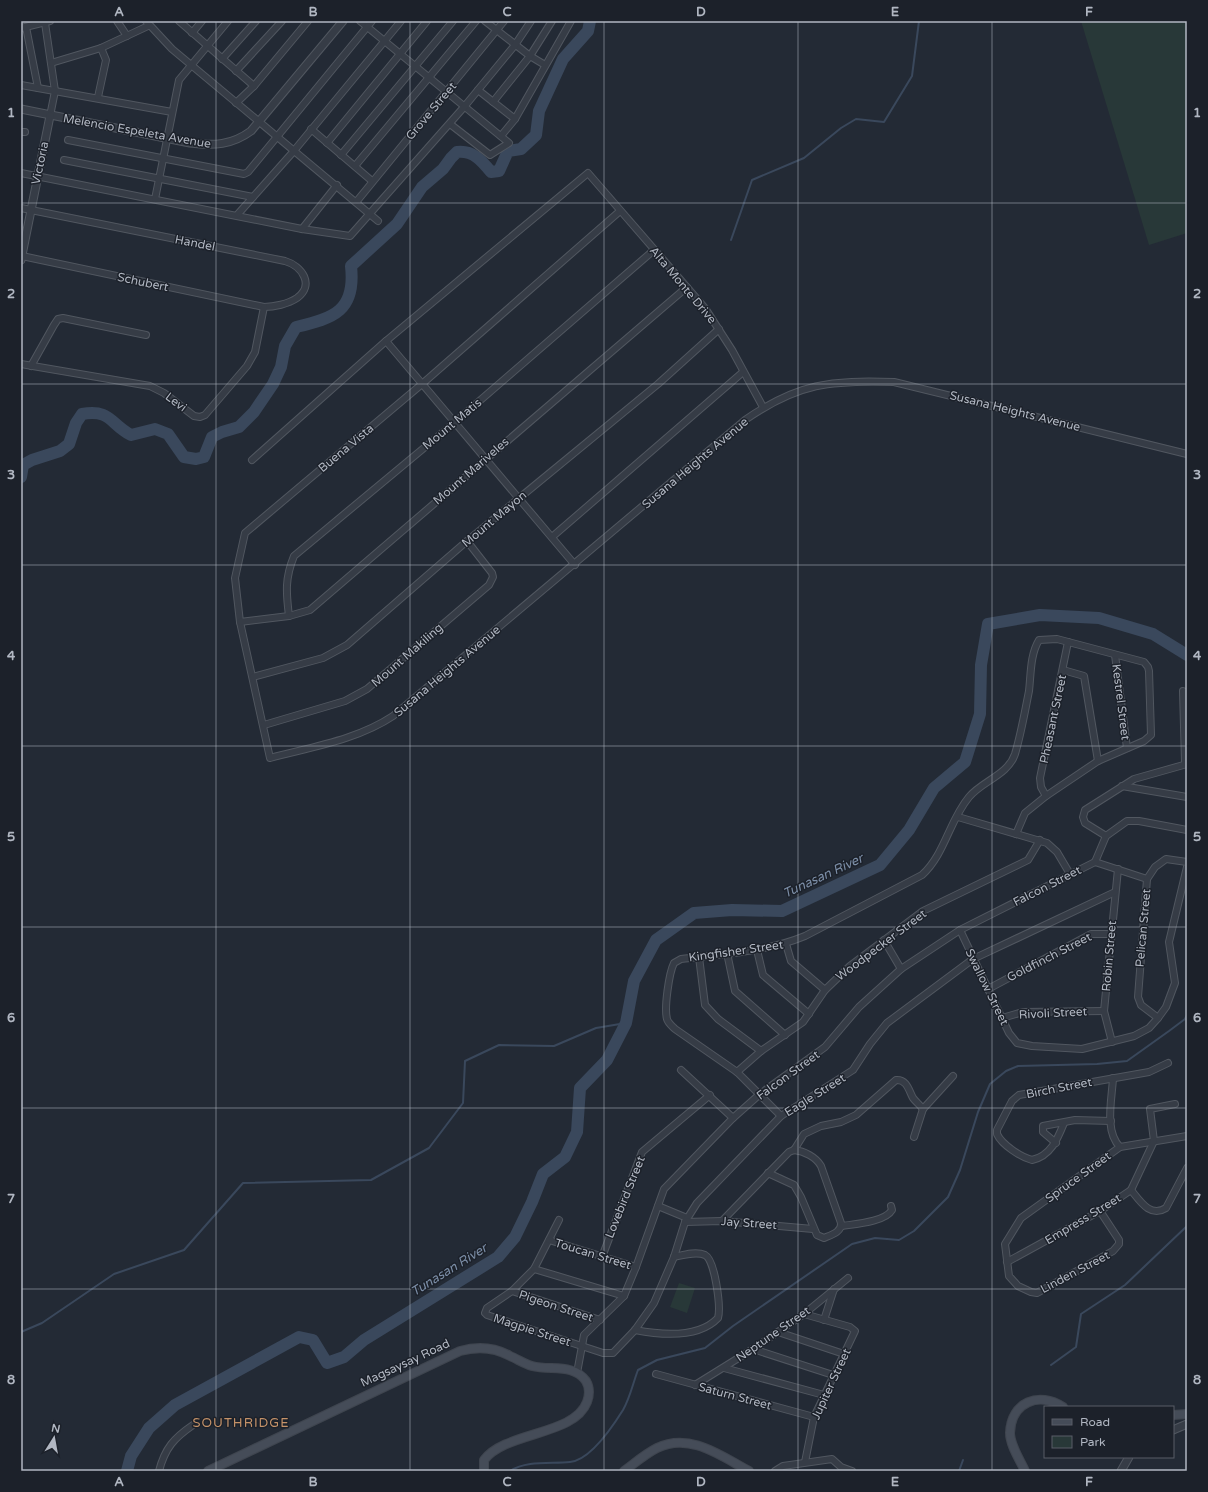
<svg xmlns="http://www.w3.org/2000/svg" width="1208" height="1492" font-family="'Varela Round',sans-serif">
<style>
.green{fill:#283838}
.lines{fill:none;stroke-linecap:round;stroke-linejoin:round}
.stream{stroke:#3a485c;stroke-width:2}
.river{stroke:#3a485c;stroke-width:12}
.minor-casing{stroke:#515760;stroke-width:8}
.tertiary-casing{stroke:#515760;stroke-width:9}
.secondary-casing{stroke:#3f454f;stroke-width:10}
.minor{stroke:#363c46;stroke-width:6}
.tertiary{stroke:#363c46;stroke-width:7}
.secondary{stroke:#454c58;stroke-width:8}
.grid{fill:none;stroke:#b1b7c2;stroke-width:1;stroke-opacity:0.55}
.labels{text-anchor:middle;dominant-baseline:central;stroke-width:3;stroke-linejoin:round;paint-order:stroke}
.street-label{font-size:12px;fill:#b1b7c2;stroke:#1c212a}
.water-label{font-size:13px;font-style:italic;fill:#7c8ea7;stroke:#1c212a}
.neighbourhood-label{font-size:13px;letter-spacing:1px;fill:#c49269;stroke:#1c212a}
.neatline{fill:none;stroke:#b1b7c2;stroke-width:1.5}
.grid-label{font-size:13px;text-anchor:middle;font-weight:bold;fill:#b1b7c2}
</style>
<rect width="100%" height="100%" fill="#232a35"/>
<g class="green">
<path d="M1081 21H1187V233L1149 245Z"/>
<path d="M679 1283 695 1288 687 1313 670 1307Z"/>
</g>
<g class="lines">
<g class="stream">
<path d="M731 240 752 180 804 158 841 128 856 119 884 122 912 76 919 21"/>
<path d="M21 1332 42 1323 114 1274 184 1250 243 1183 371 1180 429 1148 463 1103 465 1061 499 1045 554 1046 596 1028 626 1023"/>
<path d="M1051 1365 1076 1347 1081 1314 1125 1285 1187 1226"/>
<path d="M510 1471C527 1460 551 1464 570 1462 590 1460 613 1426 623 1410 630 1398 633 1383 638 1370L657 1360 705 1348 733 1326 852 1244 875 1238 899 1240 914 1231 948 1197 960 1170 978 1112 990 1084 1006 1071 1018 1066 1097 1064 1127 1061 1169 1031 1185 1019 1187 1015"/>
<path d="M959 1471 963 1460"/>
</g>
<g class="river">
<path d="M21 477 23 465 32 460 60 451 69 444 76 423 82 414C111 409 110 424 131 435L155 429 168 434 184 457 196 459 204 457 212 437 222 432 239 427 254 412 273 384 281 367 285 346 296 327C334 318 356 311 351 266L397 224 422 187 443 169 451 158 457 152C473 150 482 161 491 172L499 171 508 151 521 149 536 135 539 111 563 59 588 31 590 21"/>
<path d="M127 1471 131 1456 149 1428 175 1405 299 1337 313 1340 327 1363 344 1357 364 1340 498 1257 515 1237 532 1202 543 1174 565 1157 577 1132 580 1088 607 1060 626 1023 634 981 656 940 694 913 732 910 782 911 880 865 909 830 934 788 965 762 980 714 981 665 988 624 1040 615 1099 618 1153 634 1187 655"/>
</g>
<g class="minor-casing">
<g id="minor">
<path d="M117 21 127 36"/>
<path d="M146 21 172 49 378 221"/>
<path d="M179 21 254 86"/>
<path d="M360 21 509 143 490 155 450 124"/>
<path d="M485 21 530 56 545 65"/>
<path d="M45 23 55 91 50 116"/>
<path d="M26 27 38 88"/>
<path d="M21 28 50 21"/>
<path d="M192 33 202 21"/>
<path d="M222 59 256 21"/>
<path d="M51 63 101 48 148 26"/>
<path d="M236 71 282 21"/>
<path d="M21 85 172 112"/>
<path d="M478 90 515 119"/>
<path d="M98 97 106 60 101 48"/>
<path d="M493 102 530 56 552 21"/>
<path d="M236 103 254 86 308 21"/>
<path d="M311 129 372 181"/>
<path d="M21 132H25"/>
<path d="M501 136 515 119 571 21"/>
<path d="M68 140 244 174 248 172 372 21"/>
<path d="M327 143 427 21"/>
<path d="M341 155 453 21"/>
<path d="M64 160 253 197"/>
<path d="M355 166 476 21"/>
<path d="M21 173 302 229 350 236 464 107 515 45 531 21"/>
<path d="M155 199 179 80 228 21"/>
<path d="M357 201 504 21"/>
<path d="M21 208 285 261C302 266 315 285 297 298 288 304 274 307 264 307L22 256"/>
<path d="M620 211 422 384 245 533 235 578 240 622 270 758C311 747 357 740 393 716L745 420C798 383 831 380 894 382L1187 454"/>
<path d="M238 214 293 152 401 21"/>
<path d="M302 229 337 185"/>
<path d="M386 341 575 565"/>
<path d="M21 364 150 386 164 393 194 416 200 417 205 415 247 366 255 352 264 307"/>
<path d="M31 366 54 325 58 319 63 318 146 335"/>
<path d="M252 460 386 341 588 173 705 308 732 350 763 407"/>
<path d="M552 537 743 372"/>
<path d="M289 616C286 592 285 578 294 556L454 423 654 250"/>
<path d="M240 622 289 616 310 610 687 287"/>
<path d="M1115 655 1127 748"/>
<path d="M1063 670 1084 676 1098 761"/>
<path d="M253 677 323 658 347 645 467 541 658 384 719 329"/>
<path d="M264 725 345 701 367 689 489 585 493 577 492 573 467 541"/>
<path d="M1185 763 1183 691 1187 693"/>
<path d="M1122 786 1187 797"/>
<path d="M1046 796 1041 787 1040 778 1068 642"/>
<path d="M958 817 1047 843 1057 852 1070 874"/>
<path d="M1106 836 1085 823 1083 817 1085 810 1134 779 1187 764"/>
<path d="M1095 862 1106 836 1127 821H1139L1187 830"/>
<path d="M1095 862 1147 879"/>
<path d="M960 930 1009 1033 1017 1043 1032 1046 1082 1049 1134 1036 1149 1028 1158 1018 1166 1007 1175 983 1169 942 1187 867"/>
<path d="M884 940 901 969"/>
<path d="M786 944 791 961 825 990"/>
<path d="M757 950 763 975 809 1014"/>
<path d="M727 953 735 991 785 1035"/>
<path d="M699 957 705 1005 718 1019 761 1051"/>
<path d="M988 989 1091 934H1112"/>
<path d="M1002 1018 1023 1012 1104 1011"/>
<path d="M1158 1018 1141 1005 1138 997 1147 879 1155 867 1166 859 1187 862"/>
<path d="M1112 1042 1104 1011 1118 869"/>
<path d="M681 1070 733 1118"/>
<path d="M737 1072 761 1051 803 1022 825 990 850 966 923 911 1028 860 1040 840"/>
<path d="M1113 1078C1112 1099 1104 1131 1120 1147"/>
<path d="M781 1116 737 1072 675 1029C672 1026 668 1023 667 1019 664 1008 669 973 674 963L681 959C723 954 766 952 805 936L922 875C945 854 949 821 969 797 982 781 1008 775 1015 754 1021 734 1025 711 1029 691 1031 674 1030 655 1039 640L1057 639 1144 662 1148 667 1149 671 1151 735 1144 741 1098 761 1046 796 1025 813 1016 834"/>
<path d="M1064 1123C1058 1138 1051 1156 1032 1160 1021 1157 1002 1145 997 1134V1130L1012 1101 1019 1095 1149 1072 1168 1063"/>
<path d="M914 1137 923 1109"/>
<path d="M1056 1143 1043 1132V1126L1075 1120 1111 1121"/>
<path d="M794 1150 804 1134 821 1126 841 1122 856 1115 896 1080C907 1079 909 1091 913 1098 916 1102 920 1105 923 1109L953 1076"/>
<path d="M768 1173 794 1185 801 1197 817 1235 824 1238C831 1235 842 1232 841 1223L821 1166C816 1157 804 1151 794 1150"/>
<path d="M1131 1190C1140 1201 1150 1218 1166 1208L1187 1168"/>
<path d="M658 1206 687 1218"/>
<path d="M1100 1211 1119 1240V1244L1113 1251 1037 1293 1031 1292 1018 1286 1009 1276 1005 1244 1021 1218 1120 1147 1187 1136"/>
<path d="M559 1220 534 1269 512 1291 487 1308 485 1313 487 1315 603 1353H613L635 1330 654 1303 674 1257 685 1222 697 1203 781 1116 853 1070 870 1044 887 1023 973 959 1115 892"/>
<path d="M722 1221 789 1152 794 1150"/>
<path d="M685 1222 722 1221 813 1229"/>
<path d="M842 1226C855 1224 885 1222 892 1210L891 1206"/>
<path d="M549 1240 636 1267"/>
<path d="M602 1257 642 1152 710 1095"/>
<path d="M1007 1262 1100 1211 1131 1190 1154 1141 1150 1109 1175 1104"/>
<path d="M534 1269 624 1296"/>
<path d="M512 1291 600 1320"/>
<path d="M804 1314 850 1327 855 1331 814 1417 805 1462"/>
<path d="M824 1320 834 1289"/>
<path d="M635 1330C661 1335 698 1339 718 1318 721 1307 715 1260 705 1255 696 1251 683 1255 674 1257"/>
<path d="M778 1332 844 1354"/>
<path d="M753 1349 833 1375"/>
<path d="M724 1368 824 1395"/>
<path d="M577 1373 584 1335 624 1296 636 1267 664 1189 733 1118 760 1094 825 1047 859 1007 901 969 960 930 1095 862"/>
<path d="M656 1374 814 1417"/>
<path d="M695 1385 753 1349 804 1314 848 1278"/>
<path d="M159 1471C165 1448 174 1438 193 1425"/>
<path d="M775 1471 783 1466 832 1459 841 1467 852 1471"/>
</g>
</g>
<g class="tertiary-casing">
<g id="tertiary">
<path d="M21 109 190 143C214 146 232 145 251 131L343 21"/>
<path d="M21 260 50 116"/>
<path d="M1173 1430 1187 1424"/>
<path d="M1121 1471 1129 1457"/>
</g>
</g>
<g class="secondary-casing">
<g id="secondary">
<path d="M1173 1415 1187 1414"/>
<path d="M208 1471 460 1351C478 1346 494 1347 510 1356 517 1359 525 1364 532 1366 551 1371 573 1363 586 1381 590 1388 590 1394 587 1402 574 1436 506 1431 484 1460V1471"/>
<path d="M624 1471C635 1463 645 1454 657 1448 690 1432 721 1456 749 1471"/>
<path d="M1025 1471C1020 1460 1010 1445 1010 1433 1011 1402 1039 1391 1063 1407"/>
</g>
</g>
<use href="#minor" class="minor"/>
<use href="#tertiary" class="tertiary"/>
<use href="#secondary" class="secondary"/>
</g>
<path class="grid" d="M216 21V1471M410 21V1471M604 21V1471M798 21V1471M992 21V1471M21 203H1187M21 384H1187M21 565H1187M21 746H1187M21 927H1187M21 1108H1187M21 1289H1187"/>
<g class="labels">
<g class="street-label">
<text transform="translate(431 111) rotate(-50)">Grove Street</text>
<text transform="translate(137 131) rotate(10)">Melencio Espeleta Avenue</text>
<text transform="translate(40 163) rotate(-78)">Victoria</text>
<text transform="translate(195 243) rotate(11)">Handel</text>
<text transform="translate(143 282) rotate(12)">Schubert</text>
<text transform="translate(683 285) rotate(50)">Alta Monte Drive</text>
<text transform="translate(176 402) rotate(37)">Levi</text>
<text transform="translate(1015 411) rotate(14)">Susana Heights Avenue</text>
<text transform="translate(452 424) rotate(-40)">Mount Matis</text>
<text transform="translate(346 448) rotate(-40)">Buena Vista</text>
<text transform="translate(695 463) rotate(-40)">Susana Heights Avenue</text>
<text transform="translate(471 471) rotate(-41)">Mount Mariveles</text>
<text transform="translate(494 519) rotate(-40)">Mount Mayon</text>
<text transform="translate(407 655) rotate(-41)">Mount Makiling</text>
<text transform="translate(447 671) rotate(-40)">Susana Heights Avenue</text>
<text transform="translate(1121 702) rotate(83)">Kestrel Street</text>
<text transform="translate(1053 719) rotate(-78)">Pheasant Street</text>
<text transform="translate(1047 886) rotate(-27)">Falcon Street</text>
<text transform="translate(1143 928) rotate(-85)">Pelican Street</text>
<text transform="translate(881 945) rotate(-37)">Woodpecker Street</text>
<text transform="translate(736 951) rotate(-8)">Kingfisher Street</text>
<text transform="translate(1109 956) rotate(-85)">Robin Street</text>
<text transform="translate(1049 957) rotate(-27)">Goldfinch Street</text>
<text transform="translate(987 987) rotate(64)">Swallow Street</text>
<text transform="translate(1053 1013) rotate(-3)">Rivoli Street</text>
<text transform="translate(788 1075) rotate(-36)">Falcon Street</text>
<text transform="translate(1059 1088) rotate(-11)">Birch Street</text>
<text transform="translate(815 1095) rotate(-32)">Eagle Street</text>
<text transform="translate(1078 1177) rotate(-36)">Spruce Street</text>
<text transform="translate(625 1197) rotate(-68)">Lovebird Street</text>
<text transform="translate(1083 1219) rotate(-31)">Empress Street</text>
<text transform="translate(749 1223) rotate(4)">Jay Street</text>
<text transform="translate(593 1254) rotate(17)">Toucan Street</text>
<text transform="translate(1075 1272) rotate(-28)">Linden Street</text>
<text transform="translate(556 1306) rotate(18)">Pigeon Street</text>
<text transform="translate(532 1330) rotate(18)">Magpie Street</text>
<text transform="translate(773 1334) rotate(-35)">Neptune Street</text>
<text transform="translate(405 1363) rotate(-25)">Magsaysay Road</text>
<text transform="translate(831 1384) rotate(-65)">Jupiter Street</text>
<text transform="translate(735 1396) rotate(15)">Saturn Street</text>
</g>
<g class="water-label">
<text transform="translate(823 876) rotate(-25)">Tunasan River</text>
<text transform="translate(449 1270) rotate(-32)">Tunasan River</text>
</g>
<g class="neighbourhood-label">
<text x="241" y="1423">SOUTHRIDGE</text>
</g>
</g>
<rect width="1208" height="1492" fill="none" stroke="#1c212a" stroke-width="44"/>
<rect x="1044" y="1406" width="130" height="52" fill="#1c212a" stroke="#585d67"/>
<rect x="1052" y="1419" width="20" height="6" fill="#454c58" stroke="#585d67"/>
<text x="1080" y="1426" font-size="12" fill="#b1b7c2">Road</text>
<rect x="1052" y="1436" width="20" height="12" fill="#283838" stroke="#585d67"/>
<text x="1080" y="1446" font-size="12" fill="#b1b7c2">Park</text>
<g transform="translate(54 1438) rotate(11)" stroke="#1c212a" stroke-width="3" paint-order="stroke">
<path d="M0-3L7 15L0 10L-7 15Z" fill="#b1b7c2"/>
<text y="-6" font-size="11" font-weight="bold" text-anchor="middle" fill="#b1b7c2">N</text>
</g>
<rect x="22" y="22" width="1164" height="1448" class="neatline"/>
<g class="grid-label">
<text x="119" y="16">A</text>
<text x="313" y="16">B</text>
<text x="507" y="16">C</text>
<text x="701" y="16">D</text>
<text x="895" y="16">E</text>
<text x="1089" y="16">F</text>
<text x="11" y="117">1</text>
<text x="1197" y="117">1</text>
<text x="11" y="298">2</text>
<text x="1197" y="298">2</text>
<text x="11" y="479">3</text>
<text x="1197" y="479">3</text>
<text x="11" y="660">4</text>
<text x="1197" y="660">4</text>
<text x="11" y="841">5</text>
<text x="1197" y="841">5</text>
<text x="11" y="1022">6</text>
<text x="1197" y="1022">6</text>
<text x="11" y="1203">7</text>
<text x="1197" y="1203">7</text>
<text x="11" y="1384">8</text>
<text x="1197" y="1384">8</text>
<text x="119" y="1486">A</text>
<text x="313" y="1486">B</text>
<text x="507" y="1486">C</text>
<text x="701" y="1486">D</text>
<text x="895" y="1486">E</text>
<text x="1089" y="1486">F</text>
</g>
</svg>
